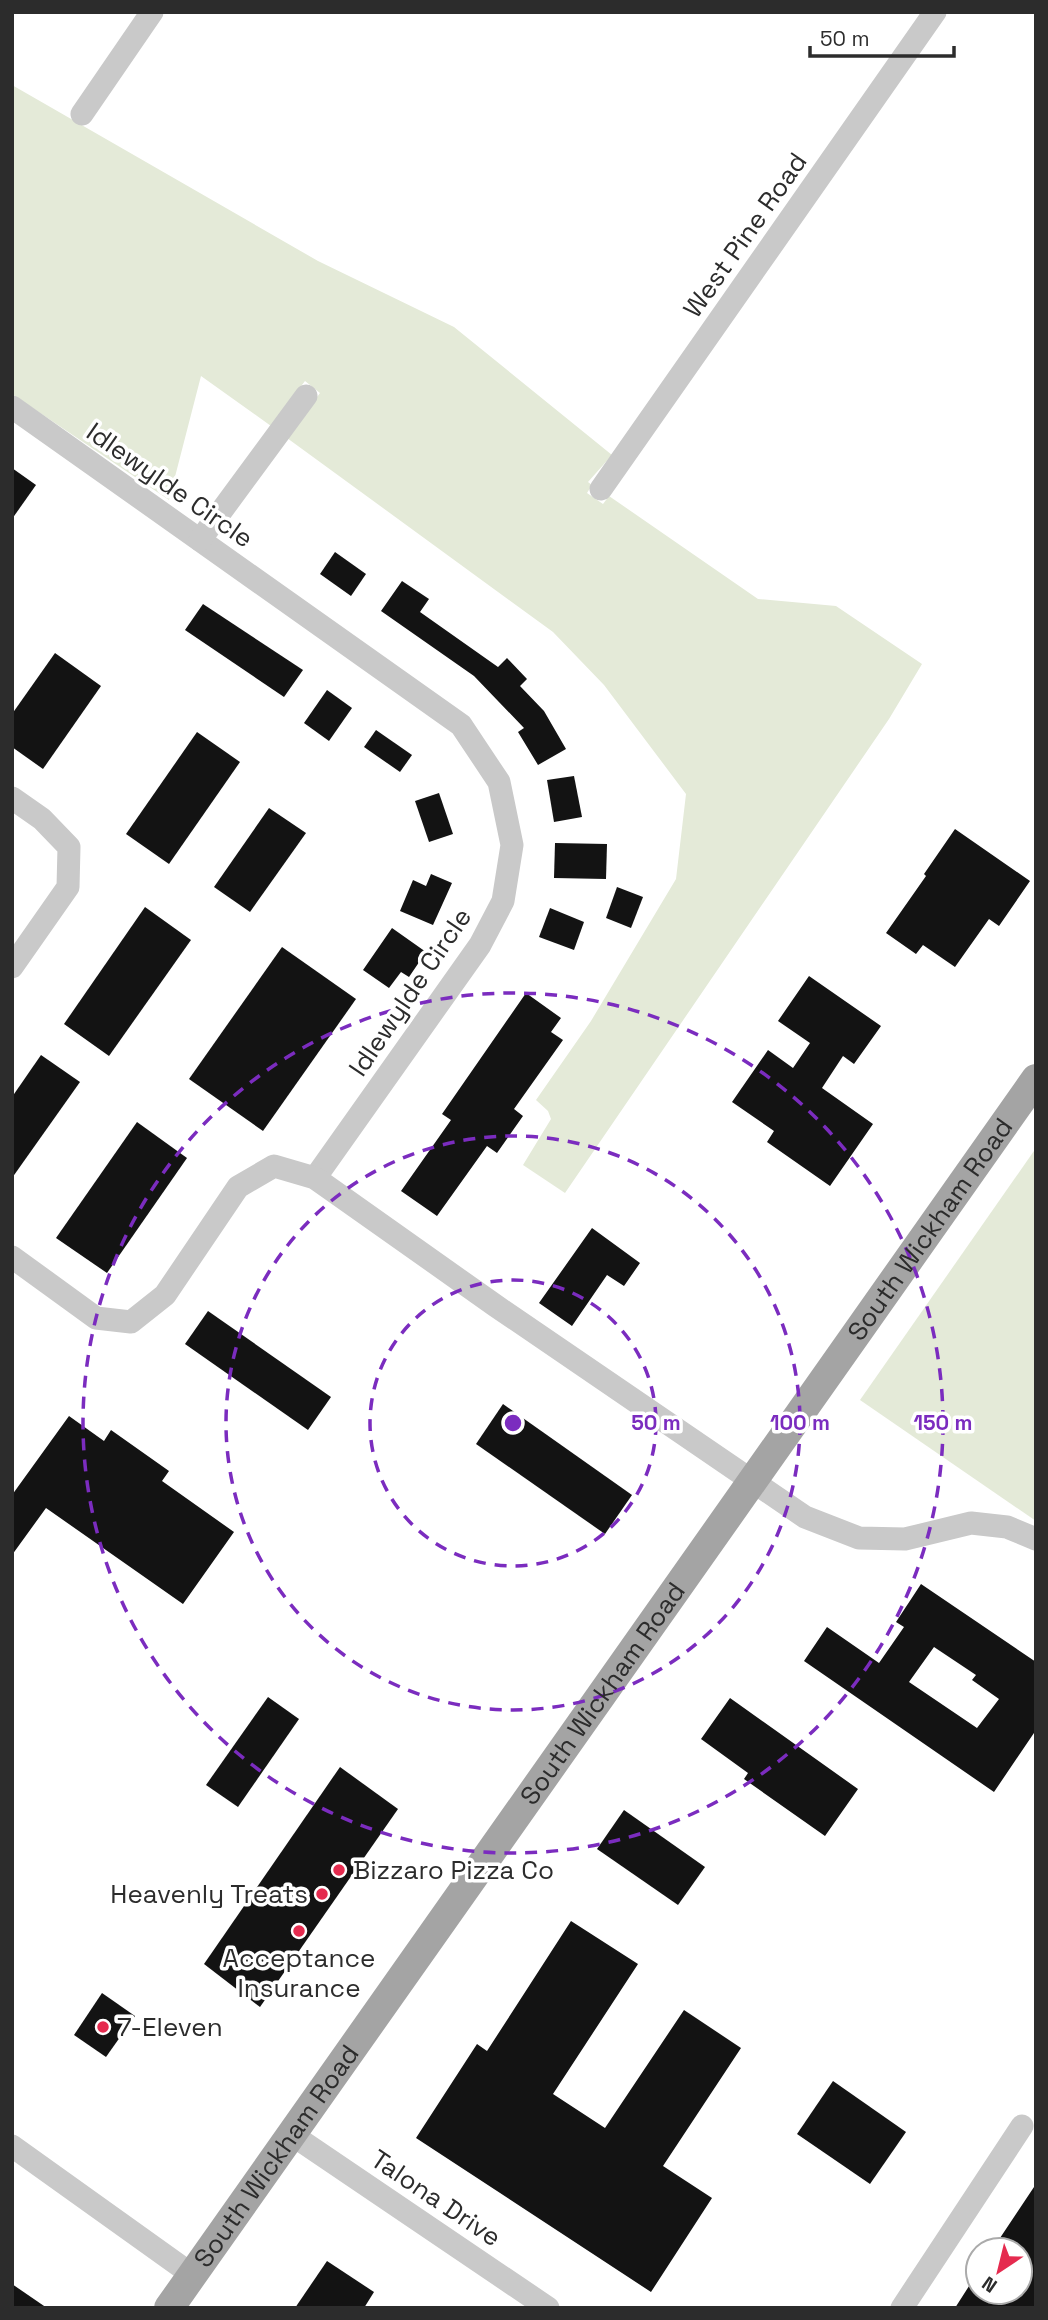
<svg xmlns="http://www.w3.org/2000/svg" width="1048" height="2320" font-family="'Space Grotesk',sans-serif">
<style>
.green{fill:#e4ead8}
.building{fill:#131313;fill-rule:evenodd}
.lines{fill:none;stroke-linecap:round;stroke-linejoin:round}
.minor{stroke:#c9c9c9;stroke-width:23}
.major{stroke:#a4a4a4;stroke-width:30}
.ring{fill:none;stroke:#7b2cbf;stroke-width:3.5;stroke-dasharray:12 9}
.poi-dot{fill:#e52b4f;stroke:#fff;stroke-width:2.5}
.labels{text-anchor:middle;dominant-baseline:central;stroke-width:7;stroke-linejoin:round;paint-order:stroke}
.street-label{font-size:26px;fill:#2c2c2c;stroke:#fff}
.poi-label{font-size:26px;fill:#2c2c2c;stroke:#fff;text-anchor:start}
.centre{fill:#7b2cbf;stroke:#fff;stroke-width:3.5}
.ring-label{font-size:21px;text-anchor:middle;font-weight:bold;fill:#7b2cbf;stroke:#fff;stroke-width:7;stroke-linejoin:round;paint-order:stroke}
</style>
<rect width="100%" height="100%" fill="#fff"/>
<g class="green">
<path d="M12 85 318 261 454 327 612 455 588 482 592 485 587 493 603 504 609 496 758 599 836 606 922 664 889 719 565 1193 523 1165 551 1119 548 1111 536 1100 591 1021 676 879 686 794 604 685 553 632 287 438 320 393 305 381 271 426 201 376 169 500 12 394Z"/>
<path d="M1036 1148V1521L860 1400Z"/>
</g>
<g class="building">
<path d="M12 468 36 485 12 519Z"/>
<path d="M335 552 366 574 351 596 320 574Z"/>
<path d="M402 581 429 599 420 612 498 667 507 658 527 679 520 686 544 711 566 749 538 765 518 732 524 728 474 676 381 611Z"/>
<path d="M203 604 303 670 284 697 185 630Z"/>
<path d="M55 653 101 686 43 769 12 747V714Z"/>
<path d="M327 690 352 708 329 741 304 723Z"/>
<path d="M376 730 412 755 400 772 364 747Z"/>
<path d="M197 732 240 762 169 864 126 834Z"/>
<path d="M574 776 582 817 554 822 547 780Z"/>
<path d="M439 793 453 834 429 842 415 801Z"/>
<path d="M269 808 306 833 250 912 214 887Z"/>
<path d="M955 829 1030 881 999 926 989 919 955 967 923 945 916 954 886 933 926 876 924 874Z"/>
<path d="M555 843 607 844 606 879 554 878Z"/>
<path d="M431 874 452 883 433 925 400 911 413 880 426 886Z"/>
<path d="M617 887 643 897 631 928 606 918Z"/>
<path d="M145 907 191 940 109 1056 64 1024Z"/>
<path d="M550 908 584 922 574 950 539 937Z"/>
<path d="M392 928 426 952 409 977 401 972 389 988 363 970Z"/>
<path d="M282 947 356 999 263 1131 189 1079Z"/>
<path d="M809 976 881 1026 854 1064 843 1056 822 1088 873 1124 830 1186 767 1142 774 1131 732 1102 768 1050 793 1068 810 1043 778 1021Z"/>
<path d="M526 993 561 1018 551 1032 563 1040 514 1109 523 1116 497 1153 487 1146 437 1216 401 1191 451 1120 442 1114Z"/>
<path d="M41 1055 80 1082 12 1178V1097Z"/>
<path d="M137 1122 187 1158 107 1273 56 1238Z"/>
<path d="M592 1228 640 1263 624 1286 607 1275 572 1326 539 1303Z"/>
<path d="M208 1311 331 1397 308 1430 185 1344Z"/>
<path d="M503 1404 632 1495 605 1534 476 1444Z"/>
<path d="M69 1416 104 1441 111 1430 169 1471 162 1481 234 1532 183 1604 46 1508 12 1555V1495Z"/>
<path d="M921 1584 1036 1662V1730L994 1792 804 1661 827 1627 879 1663 904 1627 896 1622ZM934 1647 976 1675 972 1680 999 1699 977 1728 909 1682Z"/>
<path d="M268 1697 299 1719 238 1807 206 1785Z"/>
<path d="M730 1698 858 1789 825 1836 744 1779 748 1773 701 1739Z"/>
<path d="M340 1767 398 1809 260 2007 204 1964Z"/>
<path d="M624 1810 705 1867 678 1905 597 1849Z"/>
<path d="M571 1921 638 1964 553 2094 605 2128 684 2010 741 2048 663 2166 712 2198 651 2292 416 2138 477 2044 487 2051Z"/>
<path d="M102 1993 135 2016 106 2057 74 2035Z"/>
<path d="M833 2081 906 2132 870 2184 797 2134Z"/>
<path d="M1036 2184V2308H955L978 2272V2292H1020V2250H992Z"/>
<path d="M327 2261 374 2292 364 2308H295Z"/>
<path d="M12 2284 47 2308H12Z"/>
</g>
<g class="lines">
<g class="minor">
<path d="M82 114 152 12"/>
<path d="M12 407 461 725 499 782 512 845 503 901 480 945 315 1178"/>
<path d="M601 489 935 12"/>
<path d="M200 540 306 396"/>
<path d="M12 798 42 819 69 847 68 887 12 967"/>
<path d="M12 1257 96 1318 131 1322 165 1295 238 1187 274 1166 315 1178 496 1306 805 1517 859 1538 905 1539 971 1523 1007 1527 1036 1539"/>
<path d="M291 2134 548 2308"/>
<path d="M12 2146 191 2274"/>
<path d="M902 2308 1022 2126"/>
</g>
<path class="major" id="s1" d="M169 2308 1036 1079"/>
</g>
<g class="ring">
<circle cx="513" cy="1423" r="143"/>
<circle cx="513" cy="1423" r="287"/>
<circle cx="513" cy="1423" r="430"/>
</g>
<g class="poi-dot">
<circle cx="339" cy="1870" r="7"/>
<circle cx="322" cy="1894" r="7"/>
<circle cx="299" cy="1931" r="7"/>
<circle cx="103" cy="2027" r="7"/>
</g>
<g class="labels">
<g class="street-label">
<text transform="translate(745 235) rotate(-55)">West Pine Road</text>
<text transform="translate(170 485) rotate(35)">Idlewylde Circle</text>
<text transform="translate(410 992) rotate(-56)">Idlewylde Circle</text>
<text stroke="none"><textPath href="#s1" startOffset="1320">South Wickham Road</textPath></text>
<text stroke="none"><textPath href="#s1" startOffset="752">South Wickham Road</textPath></text>
<text stroke="none"><textPath href="#s1" startOffset="186">South Wickham Road</textPath></text>
<text transform="translate(436 2198) rotate(34)">Talona Drive</text>
</g>
<g class="poi-label">
<text x="353" y="1870">Bizzaro Pizza Co</text>
<text x="308" y="1894" text-anchor="end">Heavenly Treats</text>
<text x="299" y="1958" text-anchor="middle">Acceptance<tspan x="299" dy="30">Insurance</tspan></text>
<text x="117" y="2027">7-Eleven</text>
</g>
</g>
<circle cx="513" cy="1423" r="10" class="centre"/>
<g class="ring-label">
<text x="656" y="1430">50 m</text>
<text x="800" y="1430">100 m</text>
<text x="943" y="1430">150 m</text>
</g>
<rect width="1048" height="2320" fill="none" stroke="#2c2c2c" stroke-width="28"/>
<g transform="translate(999 2271) rotate(215)"><circle r="33" fill="#ffffff" stroke="#ababab" stroke-width="2"/>
<path d="M0-5L12 26L0 18L-12 26Z" fill="#e52b4f"/>
<text y="-10" font-size="19" font-weight="bold" text-anchor="middle" fill="#2c2c2c">N</text>
</g>
<path d="M810 46v10h144v-10" fill="none" stroke="#2c2c2c" stroke-width="3.5"/>
<text x="820" y="46" font-size="21" fill="#2c2c2c" stroke="#ffffff" stroke-width="5" paint-order="stroke">50 m</text>
</svg>
